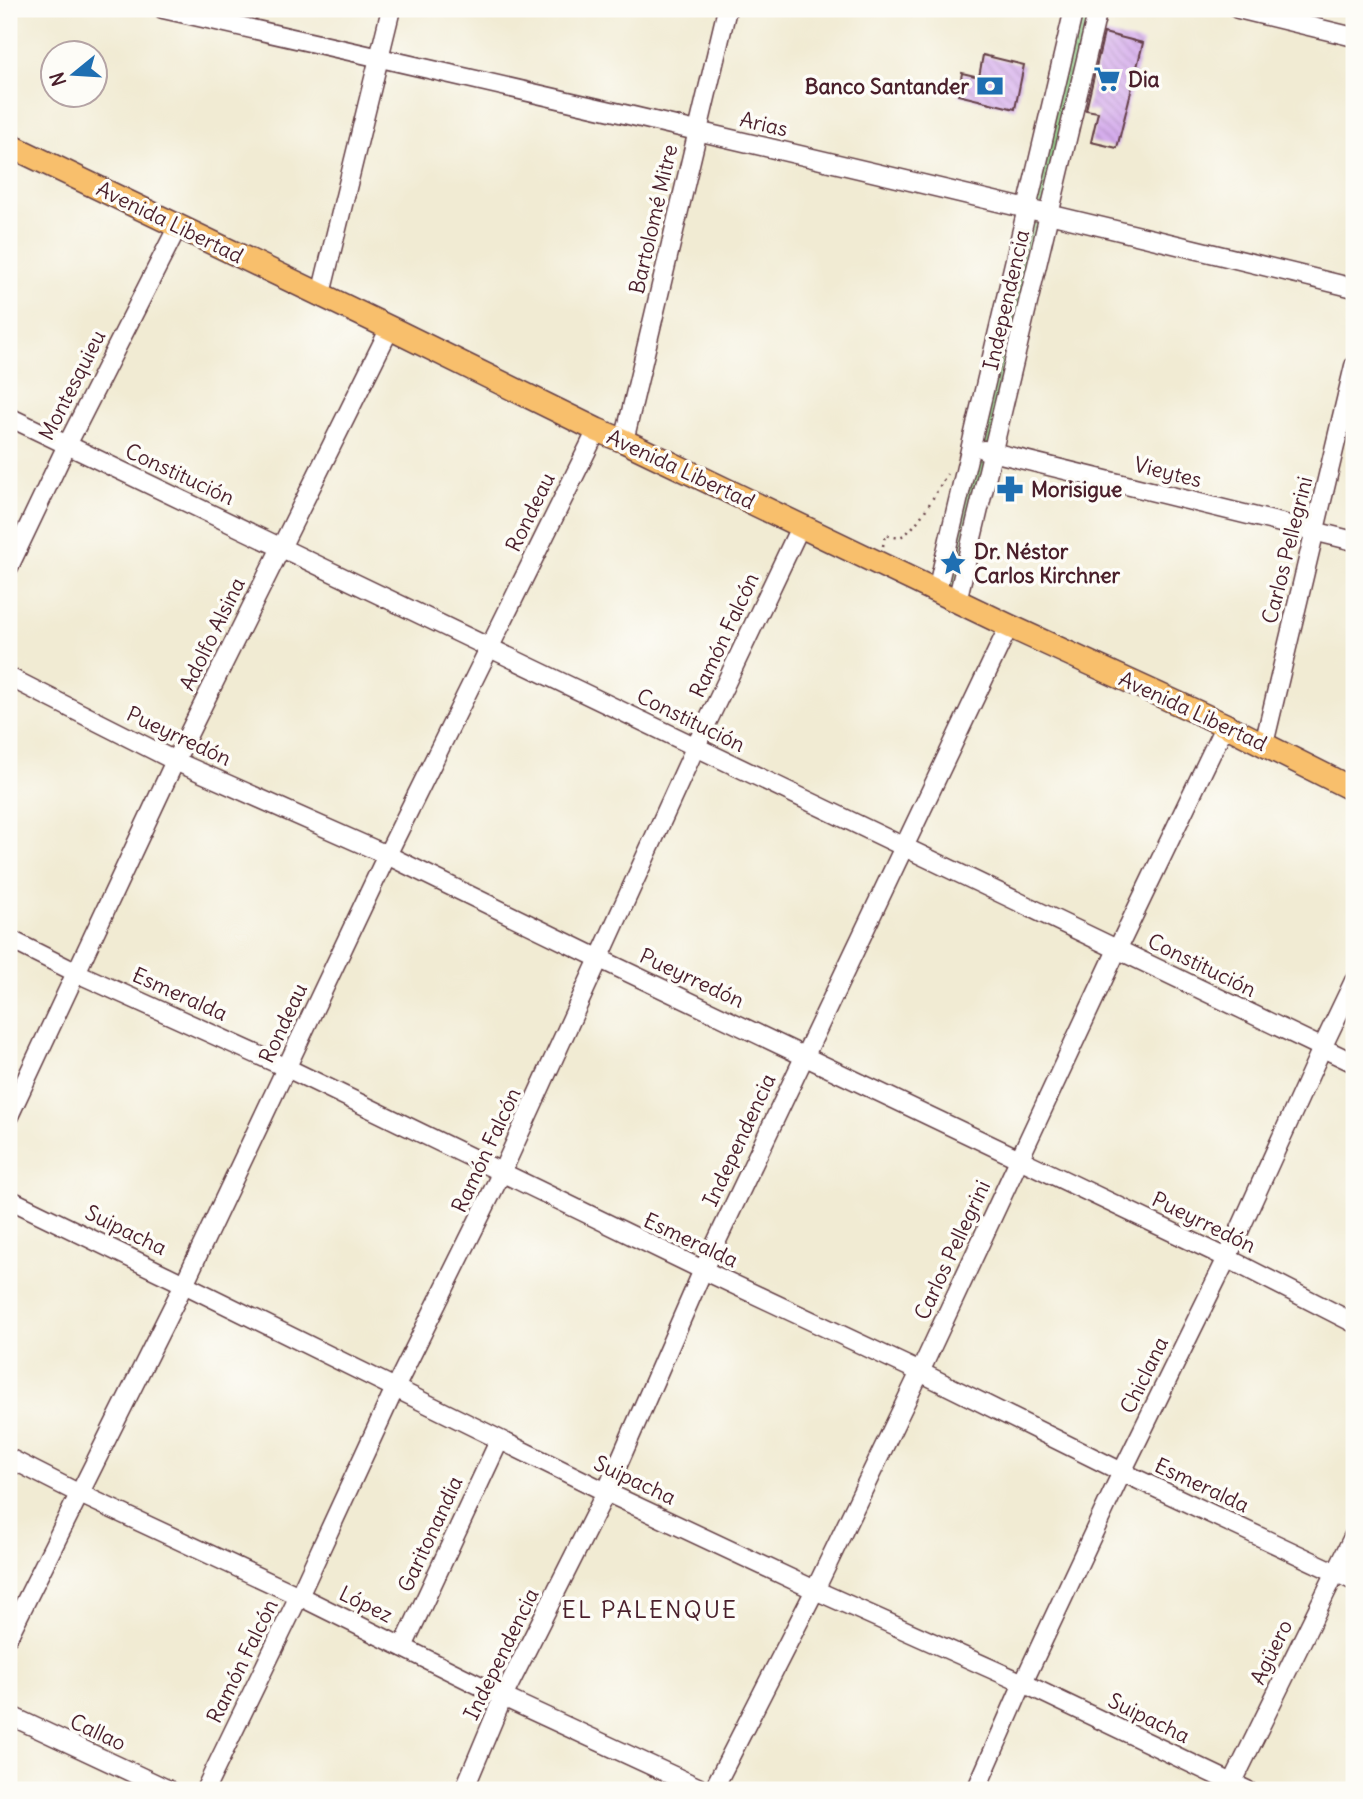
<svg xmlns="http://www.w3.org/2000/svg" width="1363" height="1799" font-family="Delius,sans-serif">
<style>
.green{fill:url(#green-dots);stroke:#6e7a5c;stroke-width:2}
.building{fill:url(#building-back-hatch)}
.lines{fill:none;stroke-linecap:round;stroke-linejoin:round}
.minor-casing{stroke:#633e44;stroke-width:21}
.major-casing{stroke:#633e44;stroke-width:26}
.path{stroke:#633e44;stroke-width:2.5;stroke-dasharray:2 5;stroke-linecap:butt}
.minor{stroke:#fff;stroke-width:18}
.major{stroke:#f8bf6c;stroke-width:23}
.labels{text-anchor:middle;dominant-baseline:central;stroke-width:7;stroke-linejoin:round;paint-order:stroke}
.poi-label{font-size:21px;font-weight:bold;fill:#4a1f2b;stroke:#fdfcf7;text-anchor:start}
.street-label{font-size:21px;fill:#4a1f2b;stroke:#fdfcf7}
.quarter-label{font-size:24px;letter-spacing:2px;fill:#4a1f2b;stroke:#fdfcf7}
</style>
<defs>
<pattern id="green-dots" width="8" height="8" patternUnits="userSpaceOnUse" patternTransform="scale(1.75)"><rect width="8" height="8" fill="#92d48c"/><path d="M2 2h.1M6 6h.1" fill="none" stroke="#7fb679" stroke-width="1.8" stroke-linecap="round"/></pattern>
<pattern id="building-back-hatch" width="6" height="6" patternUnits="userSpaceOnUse" patternTransform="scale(1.75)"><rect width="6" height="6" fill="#d5adec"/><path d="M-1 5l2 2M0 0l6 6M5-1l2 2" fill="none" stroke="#b894cb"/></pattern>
</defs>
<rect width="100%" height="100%" fill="#fdfcf7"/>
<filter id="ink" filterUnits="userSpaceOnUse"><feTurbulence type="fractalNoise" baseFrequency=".0143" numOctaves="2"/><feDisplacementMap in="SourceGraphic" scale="14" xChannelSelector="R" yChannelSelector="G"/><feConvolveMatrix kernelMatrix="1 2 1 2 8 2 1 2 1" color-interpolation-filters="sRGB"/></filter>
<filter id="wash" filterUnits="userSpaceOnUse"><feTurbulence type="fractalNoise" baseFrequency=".00686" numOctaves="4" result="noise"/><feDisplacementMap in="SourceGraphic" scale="28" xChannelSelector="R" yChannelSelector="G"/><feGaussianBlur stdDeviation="1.57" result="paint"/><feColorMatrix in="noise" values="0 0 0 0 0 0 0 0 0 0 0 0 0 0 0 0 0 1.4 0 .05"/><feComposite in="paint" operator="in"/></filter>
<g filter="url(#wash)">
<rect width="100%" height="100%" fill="#f1ebd3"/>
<path class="green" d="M1074 9H1098L957 601 937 590Z"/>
<g id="blocks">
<g class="building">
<path d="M1104 33 1143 43 1117 148 1091 142 1098 112 1086 110Z"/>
<path d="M983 55 1024 65 1015 109 958 95 962 73 979 77Z"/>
</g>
</g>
</g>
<g filter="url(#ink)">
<use href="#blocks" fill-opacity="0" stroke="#633e44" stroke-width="2"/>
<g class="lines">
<g class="minor-casing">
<g id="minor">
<path d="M163 9C561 98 958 191 1354 288"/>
<path d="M1238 9 1354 37"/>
<path d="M321 294 391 9"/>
<path d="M9 417 1354 1063"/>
<path d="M624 441 727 9"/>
<path d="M984 450 1354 541"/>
<path d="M9 567 67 445 178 226"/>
<path d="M937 590 1074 9"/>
<path d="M957 601 1098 9"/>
<path d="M9 677 175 761 387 855 598 958 1227 1258 1354 1323"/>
<path d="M1264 744 1354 366"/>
<path d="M9 939 77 973 287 1068 703 1270 920 1372 1122 1472 1354 1581"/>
<path d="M9 1116 175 761 390 328"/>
<path d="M9 1199 184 1284 606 1492 815 1590 1023 1683 1247 1790"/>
<path d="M9 1458 80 1494 299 1596 503 1697 704 1790"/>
<path d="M9 1635 184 1284 387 855 597 430"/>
<path d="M403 1647 499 1441"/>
<path d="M9 1715 169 1790"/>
<path d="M205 1790 299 1596 395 1388 501 1174 695 748 801 525"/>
<path d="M464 1790 503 1697 606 1492 703 1270 1009 626"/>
<path d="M713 1790 815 1590 920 1372 1117 950 1225 725"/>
<path d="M976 1790 1023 1683 1122 1472 1227 1258 1322 1048 1354 981"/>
<path d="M1229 1790 1354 1535"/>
</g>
</g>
<g class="major-casing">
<path id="major" d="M9 145 390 328 597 430 624 441 1009 626 1225 725 1354 790"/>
</g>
<path class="path" d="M883 546 885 535C891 536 897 539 902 536 917 529 938 489 947 474"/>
<use href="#minor" class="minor"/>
<use href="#major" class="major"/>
</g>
</g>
<defs>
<g id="supermarket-bare" transform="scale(2.1)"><path d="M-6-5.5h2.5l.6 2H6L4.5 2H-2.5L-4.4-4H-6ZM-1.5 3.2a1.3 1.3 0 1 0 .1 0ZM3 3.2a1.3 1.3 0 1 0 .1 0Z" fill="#1f6fb2" stroke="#fdfcf7" stroke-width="2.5" paint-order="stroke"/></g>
<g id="bank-bare" transform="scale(2.1)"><path d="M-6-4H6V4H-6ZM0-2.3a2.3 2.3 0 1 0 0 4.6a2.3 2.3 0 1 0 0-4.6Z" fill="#1f6fb2" stroke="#fdfcf7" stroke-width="2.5" paint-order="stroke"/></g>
<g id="pharmacy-bare" transform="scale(2.1)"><path d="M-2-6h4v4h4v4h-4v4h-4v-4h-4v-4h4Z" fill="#1f6fb2" stroke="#fdfcf7" stroke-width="2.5" paint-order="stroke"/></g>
<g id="sight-bare" transform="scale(2.1)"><path d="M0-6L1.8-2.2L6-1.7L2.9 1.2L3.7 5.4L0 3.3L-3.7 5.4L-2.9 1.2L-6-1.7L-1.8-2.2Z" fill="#1f6fb2" stroke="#fdfcf7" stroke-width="2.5" paint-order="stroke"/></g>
</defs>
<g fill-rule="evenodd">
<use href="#supermarket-bare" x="1107" y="79"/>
<use href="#bank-bare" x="990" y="86"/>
<use href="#pharmacy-bare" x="1010" y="489"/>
<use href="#sight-bare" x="953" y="563"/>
</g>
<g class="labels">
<g class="poi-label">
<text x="1128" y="79">Dia</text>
<text x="969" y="86" text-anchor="end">Banco Santander</text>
<text x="1031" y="489">Morisigue</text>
<text x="974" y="551">Dr. Néstor<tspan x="974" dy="24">Carlos Kirchner</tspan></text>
</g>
<g class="street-label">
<text transform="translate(764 124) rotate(13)">Arias</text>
<text transform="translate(653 219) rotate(-77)">Bartolomé Mitre</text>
<text transform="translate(170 222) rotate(26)">Avenida Libertad</text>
<text transform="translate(1006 300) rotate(-77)">Independencia</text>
<text transform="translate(72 385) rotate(-63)">Montesquieu</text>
<text transform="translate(681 469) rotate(25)">Avenida Libertad</text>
<text transform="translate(1168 472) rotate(14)">Vieytes</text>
<text transform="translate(180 474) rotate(25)">Constitución</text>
<text transform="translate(530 512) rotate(-64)">Rondeau</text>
<text transform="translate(1287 550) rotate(-76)">Carlos Pellegrini</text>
<text transform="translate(212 634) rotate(-64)">Adolfo Alsina</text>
<text transform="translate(724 635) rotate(-65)">Ramón Falcón</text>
<text transform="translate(1193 711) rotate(25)">Avenida Libertad</text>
<text transform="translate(691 720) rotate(26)">Constitución</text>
<text transform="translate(179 736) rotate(25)">Pueyrredón</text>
<text transform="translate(1202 965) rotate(26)">Constitución</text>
<text transform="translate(692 978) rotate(25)">Pueyrredón</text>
<text transform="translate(180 994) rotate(24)">Esmeralda</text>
<text transform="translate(283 1023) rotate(-65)">Rondeau</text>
<text transform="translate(739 1140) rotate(-65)">Independencia</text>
<text transform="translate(486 1150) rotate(-65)">Ramón Falcón</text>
<text transform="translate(1204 1222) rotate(26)">Pueyrredón</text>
<text transform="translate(126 1230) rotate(26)">Suipacha</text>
<text transform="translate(691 1240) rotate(25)">Esmeralda</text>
<text transform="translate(952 1250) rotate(-65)">Carlos Pellegrini</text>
<text transform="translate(1144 1375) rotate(-64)">Chiclana</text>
<text transform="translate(635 1480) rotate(25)">Suipacha</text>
<text transform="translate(1202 1485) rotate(25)">Esmeralda</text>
<text transform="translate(430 1534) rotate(-65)">Garitonandia</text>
<text transform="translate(366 1604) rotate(26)">López</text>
<text transform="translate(1271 1652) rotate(-64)">Agüero</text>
<text transform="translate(501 1654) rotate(-64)">Independencia</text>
<text transform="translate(242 1661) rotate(-64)">Ramón Falcón</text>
<text transform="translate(1149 1718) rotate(26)">Suipacha</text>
<text transform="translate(98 1732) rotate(25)">Callao</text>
</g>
<g class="quarter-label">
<text x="650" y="1609">EL PALENQUE</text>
</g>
</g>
<rect width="1363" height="1799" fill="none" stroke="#fdfcf7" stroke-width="35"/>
<g transform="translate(74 74) rotate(252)"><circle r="33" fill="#fdfcf7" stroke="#b5a4a5" stroke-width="2"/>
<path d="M0-5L12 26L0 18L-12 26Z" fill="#1f6fb2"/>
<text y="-10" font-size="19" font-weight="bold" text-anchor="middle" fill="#4a1f2b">N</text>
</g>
</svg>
